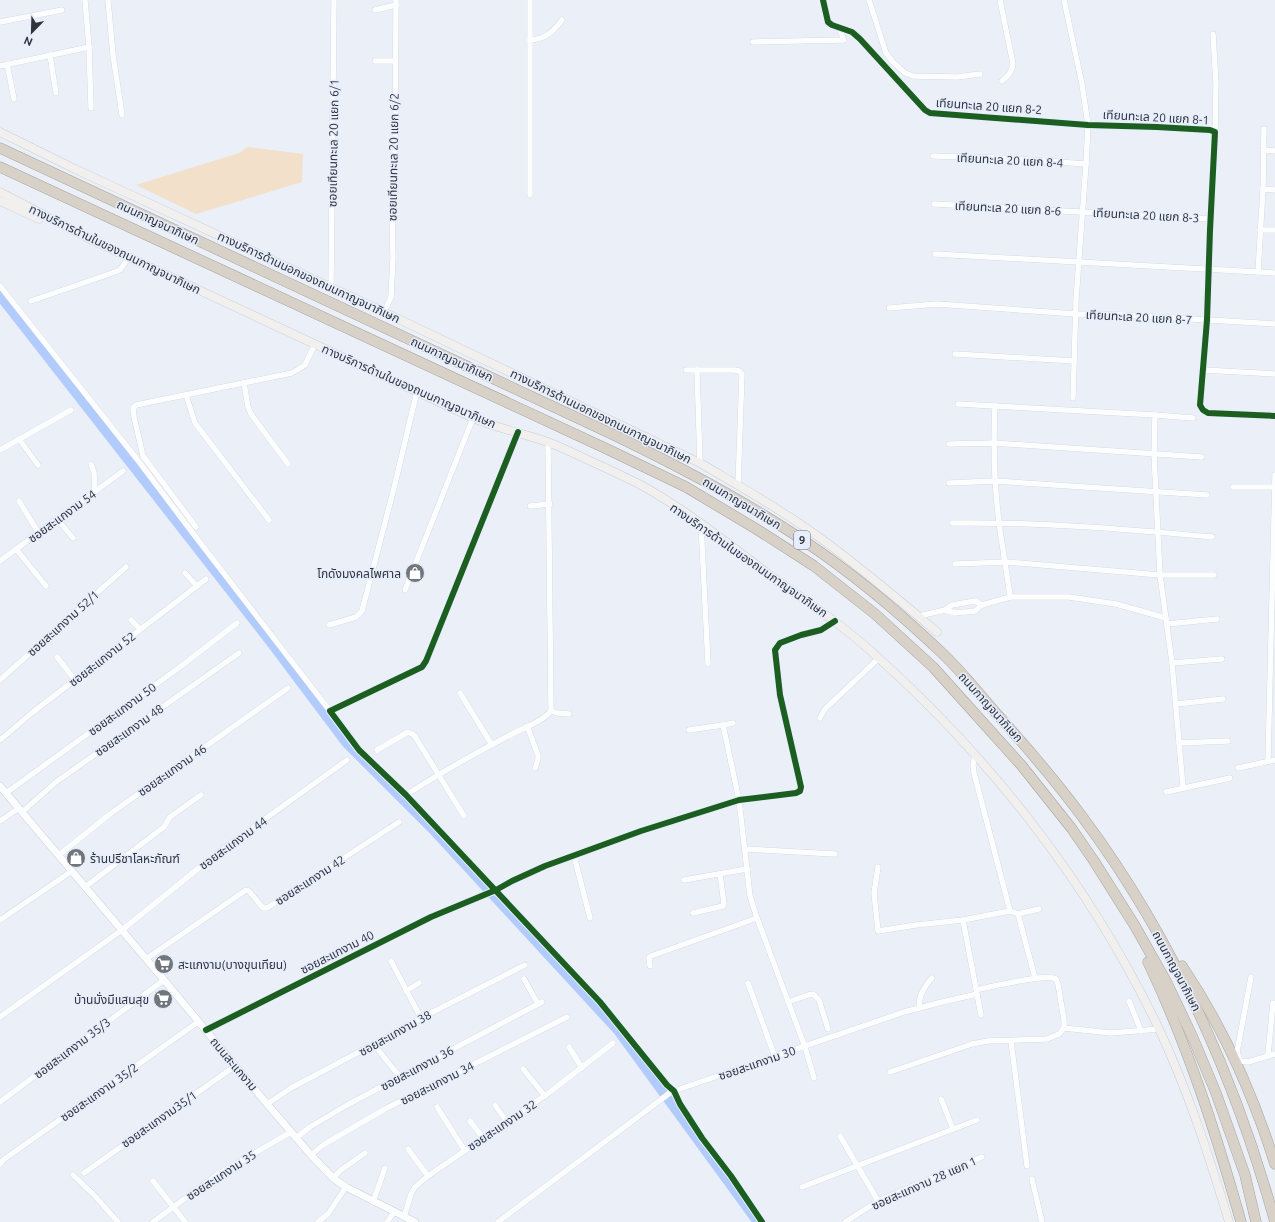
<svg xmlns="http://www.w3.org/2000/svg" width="1275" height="1222" font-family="Ubuntu,'Noto Sans Thai',sans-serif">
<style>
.green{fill:#f2e0ca}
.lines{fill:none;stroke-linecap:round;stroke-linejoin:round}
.river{stroke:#b2cbfd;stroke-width:12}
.minor-casing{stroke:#c9cdd3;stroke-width:6}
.tertiary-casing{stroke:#c9cdd3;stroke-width:8}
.secondary-casing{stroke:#c9cdd3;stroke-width:9}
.motorway-casing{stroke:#a8a49d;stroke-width:11}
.minor{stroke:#fcfdfe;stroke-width:5.5}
.tertiary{stroke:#fcfdfe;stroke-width:7}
.secondary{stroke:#f1f0ee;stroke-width:8}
.motorway{stroke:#d7d1c8;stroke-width:10}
.cycleway-casing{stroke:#e6eefd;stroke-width:8}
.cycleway{stroke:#1b5e20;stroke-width:6}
.labels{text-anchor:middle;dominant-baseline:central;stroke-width:3;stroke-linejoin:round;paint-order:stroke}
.shield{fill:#e6eefd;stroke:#676b74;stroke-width:1}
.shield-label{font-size:11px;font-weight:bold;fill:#303339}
.street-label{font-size:12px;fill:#303339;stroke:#e6eefd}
.poi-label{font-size:12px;fill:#303339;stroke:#e6eefd;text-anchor:end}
</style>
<rect width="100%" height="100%" fill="#ebeff8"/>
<path class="green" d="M248 147 303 154 302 182 196 214 136 185 239 153Z"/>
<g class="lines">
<path class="river" d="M0 294 272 642 347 742 433 828 619 1030 759 1222"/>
<g class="minor-casing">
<g id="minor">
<path d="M85 0 89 47 91 108"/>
<path d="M108 0 113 55 122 115"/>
<path d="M530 0V195"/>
<path d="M823 0 828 22 832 25 852 32 860 39 925 110 930 113 1088 125 1157 127 1210 130 1215 132 1210 230 1207 320 1200 405 1203 410 1208 413 1275 416"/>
<path d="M869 0 886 53 893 62 905 73 913 76 957 77 980 74"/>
<path d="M1000 0 1013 64C1012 72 1008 76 1002 81"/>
<path d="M1064 0 1082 84 1088 125 1086 164 1076 300 1073 398"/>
<path d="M375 10 396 5"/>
<path d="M0 22 62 10"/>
<path d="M1213 34 1216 84 1215 132"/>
<path d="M530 40C547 39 552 32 562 20"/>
<path d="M753 42 844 40 839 28"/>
<path d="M50 55 56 93"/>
<path d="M375 61H395"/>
<path d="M7 64 14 99"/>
<path d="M0 66 89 47"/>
<path d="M1263 150 1275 151"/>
<path d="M933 156 1000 158 1086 164"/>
<path d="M1263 189 1275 190"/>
<path d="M934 204 1210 219"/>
<path d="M1260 230H1275"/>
<path d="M935 254 1275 273"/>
<path d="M1258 272 1263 189 1264 129"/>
<path d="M0 286 140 463 192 532 330 711"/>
<path d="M331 287 334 0"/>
<path d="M31 301 115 272 120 270 129 257"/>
<path d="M889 308 937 304 1076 314 1125 315 1275 324"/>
<path d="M384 312 391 297 393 258 392 212 395 154 396 0"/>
<path d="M955 354 1074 361"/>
<path d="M686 370H735L739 371 742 374 738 485"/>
<path d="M697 370 700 463"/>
<path d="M1203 370 1275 374"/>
<path d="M244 383 248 407 251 414 288 464"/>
<path d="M186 395 195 423 269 520"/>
<path d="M958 404 1155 415 1154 454 1160 575 1172 663 1183 787"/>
<path d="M995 406C993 445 994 483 999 522 1002 547 1007 572 1010 597"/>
<path d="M1155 415 1193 418"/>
<path d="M518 432 426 661 422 667 330 711 359 750 406 795 600 1002 667 1085 674 1091 680 1104 702 1138 731 1176 762 1222"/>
<path d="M19 439 38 465"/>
<path d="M949 444 993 443 1202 457"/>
<path d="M0 450 71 410"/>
<path d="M91 464 94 472 95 492"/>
<path d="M949 483 995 481 1207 495"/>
<path d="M1233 487H1275"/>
<path d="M19 501 38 532"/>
<path d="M530 506 550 504"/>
<path d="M57 519 73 538"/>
<path d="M952 523C1039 522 1126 529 1212 537"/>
<path d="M701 524 708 664"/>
<path d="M196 527 143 456 134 417 133 408 136 405 292 373 305 365 315 344"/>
<path d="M16 549 46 586"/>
<path d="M0 561 123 471"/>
<path d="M955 564 1006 562 1160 575H1214"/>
<path d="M185 573 197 586"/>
<path d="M405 590 473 418"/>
<path d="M945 610 955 613 975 611 982 605 1010 597H1069L1116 604 1166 618"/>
<path d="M919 616 945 610 952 605 975 601 982 605"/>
<path d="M131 620 140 629"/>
<path d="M1167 624 1217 619"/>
<path d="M329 625 356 617 362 611 394 488 417 391"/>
<path d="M57 657 75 680"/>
<path d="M1172 663 1222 659"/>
<path d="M0 680 126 567"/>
<path d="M460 693 492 745"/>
<path d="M1176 704 1223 699"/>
<path d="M551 711 557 713 569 714"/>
<path d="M820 718 825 709 879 658"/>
<path d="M723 725 733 723"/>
<path d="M527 726 538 755V759L535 768"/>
<path d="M689 730 723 725 739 800 750 896 757 918 805 1047 814 1078"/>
<path d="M0 740 33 712 206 579"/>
<path d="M1179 743 1228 741"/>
<path d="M377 750 408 732 414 735 464 816"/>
<path d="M1268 761 1275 475"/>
<path d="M1238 768 1275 760"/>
<path d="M1166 792 1230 778"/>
<path d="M6 793 180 667 237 623"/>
<path d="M406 795C440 773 474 754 508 736 522 728 541 723 551 711L548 442"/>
<path d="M22 812 56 782 239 653"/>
<path d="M0 821 19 808"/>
<path d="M745 849 835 854"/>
<path d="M59 855 110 814 288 688"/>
<path d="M574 856 590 918"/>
<path d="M878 867 874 893 878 931 916 925 963 920 1010 911 974 773 973 765 975 755"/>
<path d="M684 880 747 869"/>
<path d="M85 887 164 827 170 817 201 795"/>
<path d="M1010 911 1018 914 1035 978"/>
<path d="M693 913 723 906 724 904 720 874"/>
<path d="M1018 914 1039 909"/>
<path d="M0 920 72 871"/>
<path d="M146 959 246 890 249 891 263 908H267L399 822"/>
<path d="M391 961 421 1018"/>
<path d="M650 966 649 958 651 956 757 918"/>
<path d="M1251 977 1237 1052 1240 1061 1248 1062 1275 1054"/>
<path d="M524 979 538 1004"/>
<path d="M748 983 775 1057"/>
<path d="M976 990C990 987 1047 973 1056 979L1058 984 1064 1020V1028L1111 1033 1159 1029"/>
<path d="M406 991 419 983"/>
<path d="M977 994 981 1015"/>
<path d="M1129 1001 1141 1031"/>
<path d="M788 1002 808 995 813 994 819 1000 828 1029"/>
<path d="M919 1008C919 995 924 987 932 978"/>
<path d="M0 1017 122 930 215 855 347 760"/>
<path d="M206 1030 431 917 496 890 512 881 545 866 641 831 739 800 796 793 800 791 801 787 780 695 775 650 780 643 801 635 821 630 835 621"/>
<path d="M1011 1041 1027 1166"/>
<path d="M569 1047 582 1068"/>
<path d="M379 1051 400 1077"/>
<path d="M1268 1055 1273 1003"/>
<path d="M523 1069 545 1096"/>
<path d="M890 1072 972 1044 988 1041 1047 1039 1059 1034 1064 1028"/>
<path d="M941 1099 953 1129"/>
<path d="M0 1102 164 980"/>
<path d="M267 1104 291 1088 376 1043 425 1016 525 965"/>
<path d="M495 1105 507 1122"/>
<path d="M437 1107 465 1151"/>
<path d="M470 1121 483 1138"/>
<path d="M840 1136 878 1201"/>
<path d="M296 1138 310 1127 347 1105 542 1002"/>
<path d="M408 1149 428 1176"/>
<path d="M311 1155 323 1145 385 1109 567 1017"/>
<path d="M0 1164 3 1160 198 1022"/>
<path d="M84 1173 235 1066"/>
<path d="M73 1175 94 1195 118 1222"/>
<path d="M333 1178 341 1170 365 1153"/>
<path d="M1032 1179 1042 1222"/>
<path d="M153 1181 185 1222"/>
<path d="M802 1187 977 1120"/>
<path d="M373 1202 385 1168"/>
<path d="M404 1217 411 1194 415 1187 428 1176 550 1092 613 1043"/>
<path d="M153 1222 217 1175 291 1132"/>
<path d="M318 1222 328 1214 346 1187"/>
<path d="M387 1222 394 1212"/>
<path d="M498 1222 671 1092 904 1012 938 1003 977 994 963 920"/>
<path d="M845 1222 878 1201 982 1157"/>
</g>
</g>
<g class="tertiary-casing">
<path id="tertiary" d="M0 786 164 980 267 1104 311 1155 333 1178 346 1187 415 1222"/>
</g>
<g class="secondary-casing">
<g id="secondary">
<path d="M0 132 75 169 365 303 700 463C739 486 779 508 816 535 858 565 898 599 937 632"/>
<path d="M0 192 94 241 473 418C497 428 521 433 545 441 567 449 587 460 608 469 618 474 629 479 639 484 685 509 726 542 767 573 803 599 840 623 873 653 991 758 1090 885 1158 1027 1188 1090 1209 1156 1229 1222"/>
<path d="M0 201 39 219"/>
</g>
</g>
<g class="motorway-casing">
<g id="motorway">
<path d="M0 148 614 435C686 470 757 507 823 554 864 583 904 617 942 653 961 671 978 692 995 712 1025 745 1054 779 1081 815 1173 938 1234 1074 1275 1222"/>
<path d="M0 167 607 449 686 487 758 530 814 566 875 614 933 667 1022 766 1072 829 1094 861 1135 926 1167 983 1193 1038 1216 1093 1245 1175 1256 1222"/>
<path d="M1148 962C1188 1046 1216 1133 1241 1222"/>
<path d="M1182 966C1223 1027 1253 1094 1275 1164"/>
</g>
</g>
<use href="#minor" class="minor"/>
<use href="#tertiary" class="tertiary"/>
<use href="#secondary" class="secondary"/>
<use href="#motorway" class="motorway"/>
<g class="cycleway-casing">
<g id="cycleway">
<path d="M823 0 828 22 832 25 852 32 860 39 925 110 930 113 1088 125 1157 127 1210 130 1215 132 1210 230 1207 320 1200 405 1203 410 1208 413 1275 416"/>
<path d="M518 432 426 661 422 667 330 711 359 750 406 795 600 1002 667 1085 674 1091 680 1104 702 1138 731 1176 762 1222"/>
<path d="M206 1030 431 917 496 890 512 881 545 866 641 831 739 800 796 793 800 791 801 787 780 695 775 650 780 643 801 635 821 630 835 621"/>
</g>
</g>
<use href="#cycleway" class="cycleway"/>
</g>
<defs>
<g id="shop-disc" transform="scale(1)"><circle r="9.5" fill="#71757c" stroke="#e6eefd"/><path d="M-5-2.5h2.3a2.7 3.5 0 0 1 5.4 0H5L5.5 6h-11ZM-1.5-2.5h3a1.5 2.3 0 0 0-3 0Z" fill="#fff"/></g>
<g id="supermarket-disc" transform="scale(1)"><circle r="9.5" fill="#71757c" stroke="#e6eefd"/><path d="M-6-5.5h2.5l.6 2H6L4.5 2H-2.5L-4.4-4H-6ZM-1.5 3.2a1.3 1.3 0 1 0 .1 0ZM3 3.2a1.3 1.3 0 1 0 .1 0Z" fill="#fff"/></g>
</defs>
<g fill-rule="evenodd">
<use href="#shop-disc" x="415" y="573"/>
<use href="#shop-disc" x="76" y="858"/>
<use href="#supermarket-disc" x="164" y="964"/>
<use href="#supermarket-disc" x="163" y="999"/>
</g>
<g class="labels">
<rect class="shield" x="794" y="531" width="16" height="18" rx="3"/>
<g class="shield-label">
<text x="802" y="540">9</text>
</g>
<g class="street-label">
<text transform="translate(989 106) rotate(4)">เทียนทะเล 20 แยก 8-2</text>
<text transform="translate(1156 117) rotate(3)">เทียนทะเล 20 แยก 8-1</text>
<text transform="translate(333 143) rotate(-89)">ซอยเทียนทะเล 20 แยก 6/1</text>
<text transform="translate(393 157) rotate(-89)">ซอยเทียนทะเล 20 แยก 6/2</text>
<text transform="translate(1010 160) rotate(3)">เทียนทะเล 20 แยก 8-4</text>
<text transform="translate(1008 208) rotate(3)">เทียนทะเล 20 แยก 8-6</text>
<text transform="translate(1146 215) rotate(3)">เทียนทะเล 20 แยก 8-3</text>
<text transform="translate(158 222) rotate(25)">ถนนกาญจนาภิเษก</text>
<text transform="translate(115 249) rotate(26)">ทางบริการด้านในของถนนกาญจนาภิเษก</text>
<text transform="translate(309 277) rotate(25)">ทางบริการด้านนอกของถนนกาญจนาภิเษก</text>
<text transform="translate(1139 317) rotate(3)">เทียนทะเล 20 แยก 8-7</text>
<text transform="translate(452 359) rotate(25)">ถนนกาญจนาภิเษก</text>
<text transform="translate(409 386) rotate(24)">ทางบริการด้านในของถนนกาญจนาภิเษก</text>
<text transform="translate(601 416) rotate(26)">ทางบริการด้านนอกของถนนกาญจนาภิเษก</text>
<text transform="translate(742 503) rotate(31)">ถนนกาญจนาภิเษก</text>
<text transform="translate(62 516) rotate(-36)">ซอยสะแกงาม 54</text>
<text transform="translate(749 560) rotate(35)">ทางบริการด้านในของถนนกาญจนาภิเษก</text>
<text transform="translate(63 623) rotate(-42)">ซอยสะแกงาม 52/1</text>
<text transform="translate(102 659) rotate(-38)">ซอยสะแกงาม 52</text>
<text transform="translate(991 707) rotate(48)">ถนนกาญจนาภิเษก</text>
<text transform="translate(122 709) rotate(-36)">ซอยสะแกงาม 50</text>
<text transform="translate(129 730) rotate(-35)">ซอยสะแกงาม 48</text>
<text transform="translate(172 770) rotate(-35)">ซอยสะแกงาม 46</text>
<text transform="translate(233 843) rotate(-36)">ซอยสะแกงาม 44</text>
<text transform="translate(310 880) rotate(-33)">ซอยสะแกงาม 42</text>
<text transform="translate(337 952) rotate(-27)">ซอยสะแกงาม 40</text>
<text transform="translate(1177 971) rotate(62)">ถนนกาญจนาภิเษก</text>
<text transform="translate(395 1033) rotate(-29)">ซอยสะแกงาม 38</text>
<text transform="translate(72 1048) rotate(-37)">ซอยสะแกงาม 35/3</text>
<text transform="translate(757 1063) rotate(-19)">ซอยสะแกงาม 30</text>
<text transform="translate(234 1064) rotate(50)">ถนนสะแกงาม</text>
<text transform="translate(417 1068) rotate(-28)">ซอยสะแกงาม 36</text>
<text transform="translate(437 1083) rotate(-27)">ซอยสะแกงาม 34</text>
<text transform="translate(99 1092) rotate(-35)">ซอยสะแกงาม 35/2</text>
<text transform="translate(159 1119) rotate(-35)">ซอยสะแกงาม35/1</text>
<text transform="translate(502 1125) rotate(-34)">ซอยสะแกงาม 32</text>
<text transform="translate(221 1175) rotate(-33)">ซอยสะแกงาม 35</text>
<text transform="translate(924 1183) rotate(-24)">ซอยสะแกงาม 28 แยก 1</text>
</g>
<g class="poi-label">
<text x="401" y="573">โกดังมงคลไพศาล</text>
<text x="90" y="858" text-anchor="start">ร้านปรีชาโลหะภัณฑ์</text>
<text x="178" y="964" text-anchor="start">สะแกงาม(บางขุนเทียน)</text>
<text x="149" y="999">บ้านมั่งมีแสนสุข</text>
</g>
</g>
<g transform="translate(32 32) rotate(203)" stroke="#e6eefd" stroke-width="3" paint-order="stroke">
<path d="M0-3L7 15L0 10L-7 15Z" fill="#303339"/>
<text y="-6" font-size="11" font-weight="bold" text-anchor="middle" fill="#303339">N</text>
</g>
</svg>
